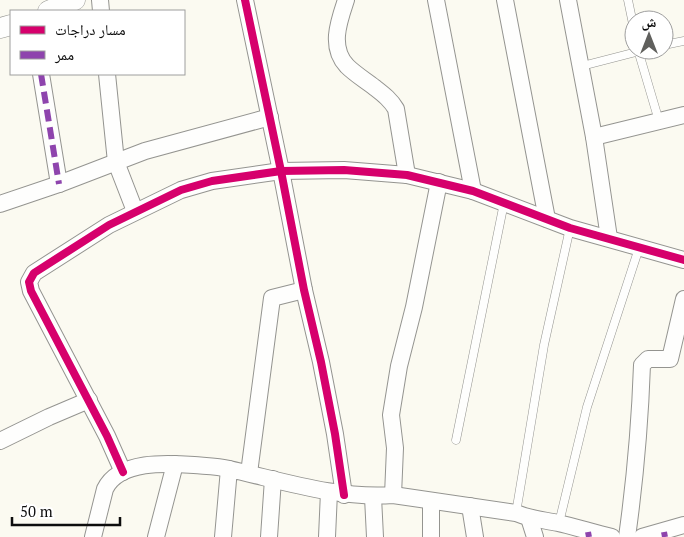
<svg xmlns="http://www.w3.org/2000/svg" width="684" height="537" font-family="'PT Serif','Noto Naskh Arabic',serif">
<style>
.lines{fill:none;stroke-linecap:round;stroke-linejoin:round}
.service-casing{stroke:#949490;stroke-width:9}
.minor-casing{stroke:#949490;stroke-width:18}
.tertiary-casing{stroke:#949490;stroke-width:21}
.service{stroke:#fefefd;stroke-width:8}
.minor{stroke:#fefefd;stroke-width:16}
.tertiary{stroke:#fefefd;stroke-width:20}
.quiet{stroke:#8e44ad;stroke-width:6;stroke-dasharray:12 6;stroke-linecap:butt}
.cycleway-casing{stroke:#fff;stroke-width:11}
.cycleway{stroke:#d6006c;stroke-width:8}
</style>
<rect width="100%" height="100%" fill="#fbfaf1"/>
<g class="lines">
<g class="service-casing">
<g id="service">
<path d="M628 0 634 29"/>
<path d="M664 45 684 41"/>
<path d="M638 50 659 121"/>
<path d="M582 66 644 50"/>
<path d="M456 440 504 203"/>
<path d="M516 513 544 345 570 228"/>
<path d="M559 523 587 407 639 248"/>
</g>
</g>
<g class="minor-casing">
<g id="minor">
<path d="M100 0 101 11"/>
<path d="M245 0 281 171 304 290 321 362 335 434 344 495"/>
<path d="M346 0C339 21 329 47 347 66 355 74 365 80 374 87 383 94 390 99 396 109L407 175"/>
<path d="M436 0 473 191"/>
<path d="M505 0 547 219"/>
<path d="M568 0 594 137 609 238"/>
<path d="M41 74 59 184"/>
<path d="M107 74 116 162 135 211"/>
<path d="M594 137 684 115"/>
<path d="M0 204 59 184 145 151 270 117"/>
<path d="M0 441 49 417 89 400"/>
<path d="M123 472 107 436 31 291 29 282 34 273 109 225 181 190 212 181 281 171 344 170 407 175 473 191 570 228 684 260"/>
<path d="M249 473 272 298 304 290"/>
<path d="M393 495 395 448 391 415 399 366 414 307 439 182"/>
<path d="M373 497 375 537"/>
<path d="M470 506 475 537"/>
<path d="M529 518 535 537"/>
<path d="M93 537 105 489C119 460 167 463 194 465 205 466 218 466 229 469"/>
<path d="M156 537 175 464"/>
<path d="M223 537 229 469C283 481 337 499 393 495L516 513C530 519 544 520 558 523 576 527 594 533 612 537"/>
<path d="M269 537 273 479"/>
<path d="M327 537 329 492"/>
<path d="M431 537V502"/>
<path d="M627 537C635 480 640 422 642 365L648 359H670L684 299"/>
<path d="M642 537 684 525"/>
</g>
</g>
<g class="tertiary-casing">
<g id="tertiary">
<path d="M48 11 75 0"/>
<path d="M0 28 11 25"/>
</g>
</g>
<use href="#service" class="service"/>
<use href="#minor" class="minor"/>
<use href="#tertiary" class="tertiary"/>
<g class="quiet">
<path d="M41 74 59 184"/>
<path d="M588 532 589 537"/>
<path d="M664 532 665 537"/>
</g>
<g class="cycleway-casing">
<g id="cycleway">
<path d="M245 0 281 171 304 290 321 362 335 434 344 495"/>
<path d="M123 472 107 436 31 291 29 282 34 273 109 225 181 190 212 181 281 171 344 170 407 175 473 191 570 228 684 260"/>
</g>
</g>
<use href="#cycleway" class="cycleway"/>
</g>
<rect x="10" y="10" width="175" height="65" fill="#ffffff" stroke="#9e9e9e"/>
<rect x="20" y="26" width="25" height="8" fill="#d6006c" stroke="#9e9e9e"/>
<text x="55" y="35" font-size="15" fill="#0d0d0d">مسار دراجات</text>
<rect x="20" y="51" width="25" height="8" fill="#8e44ad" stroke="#9e9e9e"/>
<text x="55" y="60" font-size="15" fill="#0d0d0d">ممر</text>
<g transform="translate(649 35)"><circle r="24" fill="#ffffff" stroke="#9e9e9e"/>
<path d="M0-4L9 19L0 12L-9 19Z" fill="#60605d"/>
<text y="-8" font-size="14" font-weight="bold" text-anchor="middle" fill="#0d0d0d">ش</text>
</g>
<path d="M12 517v8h108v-8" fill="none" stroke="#0d0d0d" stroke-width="2.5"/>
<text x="20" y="517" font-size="15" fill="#0d0d0d" stroke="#ffffff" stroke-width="4" paint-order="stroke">50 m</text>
</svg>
